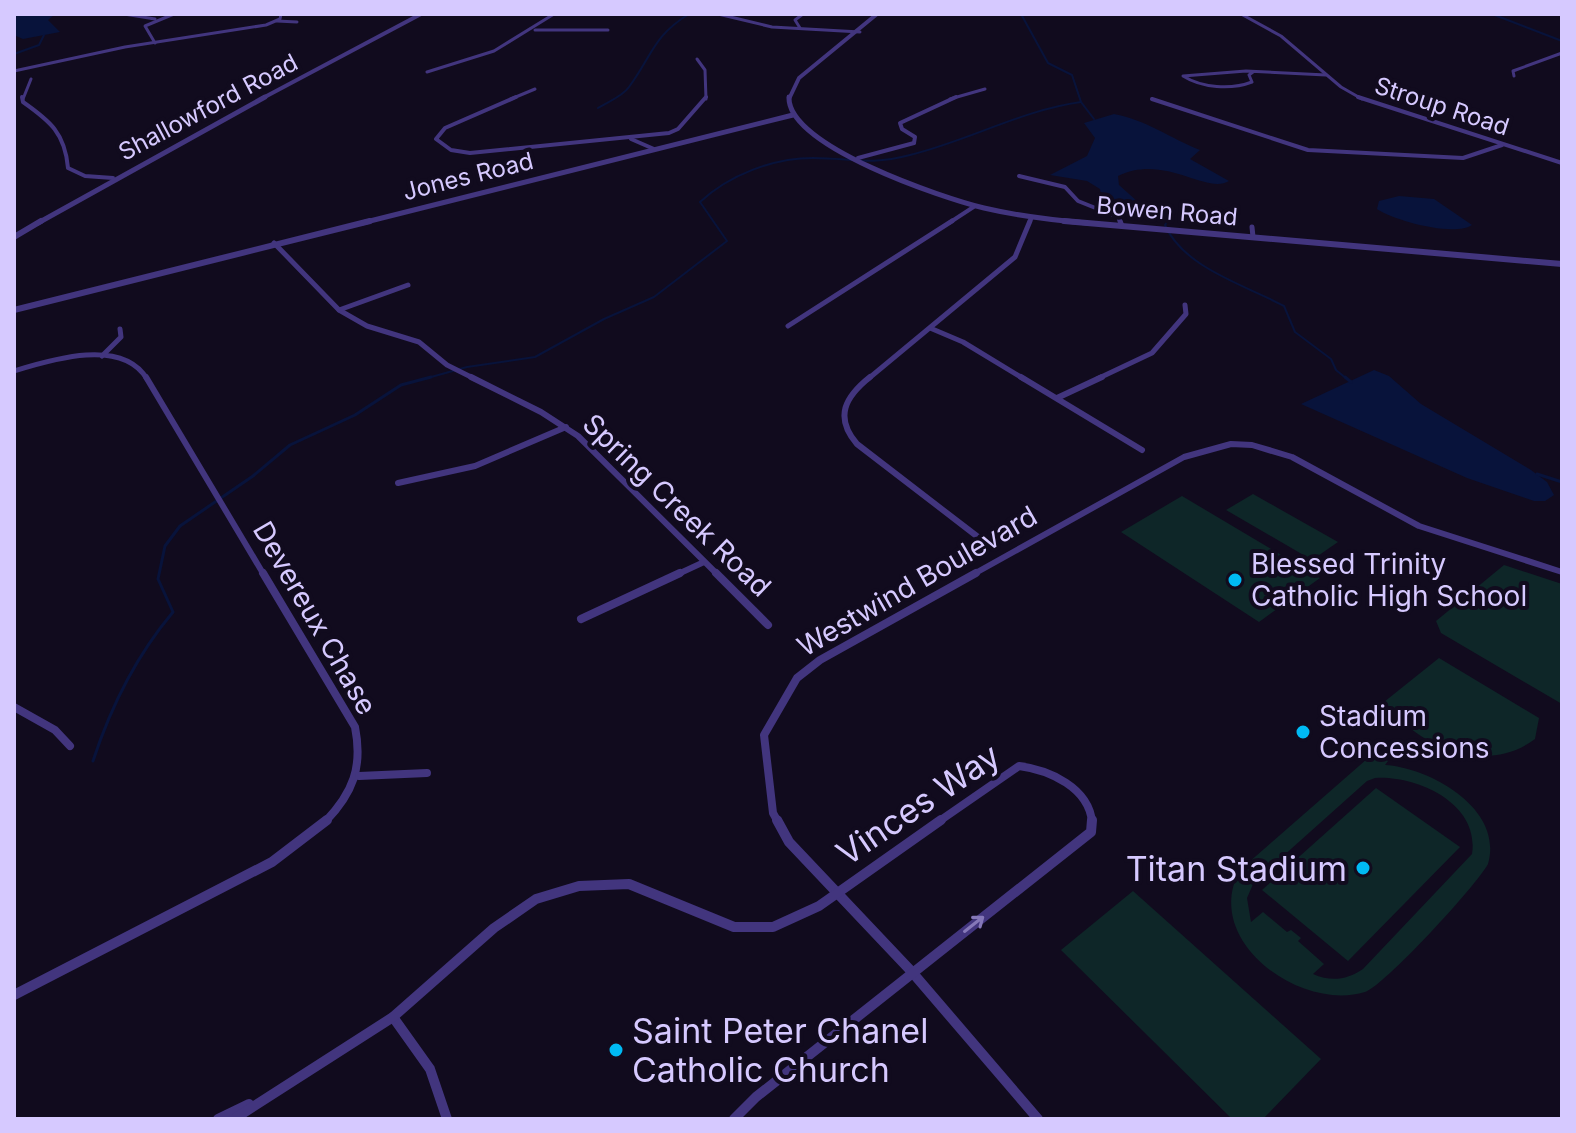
<svg xmlns="http://www.w3.org/2000/svg" width="1576" height="1133" font-family="Inter,sans-serif">
<style>
.green{fill:#0e2628;fill-rule:evenodd}
.water{fill:#08133b}
.lines{fill:none;stroke-linecap:round;stroke-linejoin:round}
.stream-far1{stroke:#08133b;stroke-width:2}
.stream{stroke:#08133b;stroke-width:3}
.minor-far5{stroke:#42357e;stroke-width:3}
.minor-far4{stroke:#42357e;stroke-width:4}
.minor-far3{stroke:#42357e;stroke-width:5}
.minor-far2{stroke:#42357e;stroke-width:6}
.minor-far1{stroke:#42357e;stroke-width:8}
.minor{stroke:#42357e;stroke-width:10}
.tertiary-far2{stroke:#42357e;stroke-width:4}
.tertiary-far1{stroke:#42357e;stroke-width:5}
.tertiary{stroke:#42357e;stroke-width:6}
.oneway{stroke:#8578b8}
.poi-dot{fill:#00baf4;stroke:#110b1e;stroke-width:3}
.labels{text-anchor:middle;dominant-baseline:central;stroke-width:8;stroke-linejoin:round;paint-order:stroke}
.far-street-label{font-size:24px;fill:#d6c9ff;stroke:#110b1e}
.street-label{font-size:28px;fill:#d6c9ff;stroke:#110b1e}
.poi-label{font-size:28px;fill:#d6c9ff;stroke:#110b1e;text-anchor:start}
.near-street-label{font-size:34px;fill:#d6c9ff;stroke:#110b1e}
.near-poi-label{font-size:34px;fill:#d6c9ff;stroke:#110b1e;text-anchor:end}
</style>
<rect width="100%" height="100%" fill="#110b1e"/>
<g class="green">
<path d="M1253 494 1338 542 1312 560 1226 510Z"/>
<path d="M1182 496 1320 578 1259 622 1121 532Z"/>
<path d="M1504 565 1562 584V704L1441 633 1436 621Z"/>
<path d="M1439 658 1539 718 1535 739C1486 776 1418 747 1384 702Z"/>
<path d="M1375 752 1388 761 1385 765C1431 768 1504 809 1488 864 1477 885 1384 986 1365 992 1300 1012 1201 940 1240 870ZM1375 778C1416 775 1480 803 1472 854L1363 969C1347 980 1331 982 1313 974L1324 964 1298 941 1301 938 1291 930 1287 932 1263 912 1251 922 1247 898 1254 882 1367 781Z"/>
<path d="M1376 788 1460 847 1348 961 1262 890Z"/>
<path d="M1133 891 1321 1059 1263 1119H1232L1061 950Z"/>
</g>
<g class="water">
<path d="M33 14H55L48 20 60 32 23 39 16 36 14 16Z"/>
<path d="M1114 114C1146 120 1170 138 1200 150L1190 159 1229 181C1206 195 1165 153 1118 176L1119 185 1138 202 1122 205 1102 201 1100 189 1087 181 1050 175 1087 156 1095 138 1084 123Z"/>
<path d="M1399 196 1434 199 1472 225C1454 237 1395 221 1377 209L1379 201Z"/>
<path d="M1374 370 1389 376 1421 404 1531 470 1547 482 1554 495 1545 501H1534L1467 478 1301 404Z"/>
</g>
<g class="lines">
<g class="stream-far1">
<path d="M1021 14 1048 63 1072 75 1081 102 1094 119"/>
<path d="M1492 14 1562 41"/>
<path d="M14 54 39 45 44 35"/>
<path d="M598 108C608 102 623 96 629 87 652 56 653 36 689 14"/>
<path d="M1138 202 1167 207 1172 214 1165 225C1184 268 1245 285 1284 306L1295 332 1331 359 1336 370 1347 379"/>
<path d="M424 379 467 367 535 357 604 319 654 297 727 241 700 202C729 175 773 158 813 158 852 158 868 166 910 155 968 141 1022 110 1081 102"/>
</g>
<g class="stream">
<path d="M1345 377 1351 382"/>
<path d="M1537 474 1562 482"/>
<path d="M93 761C111 706 136 656 173 612L158 579 165 546 180 526 253 476 290 445 355 415 401 385 431 377"/>
</g>
<g class="minor-far5">
<path d="M124 14 155 19"/>
<path d="M718 14 772 27 860 32"/>
<path d="M1241 14 1281 36 1341 87 1362 99"/>
<path d="M277 21 297 22"/>
<path d="M800 28 795 20 803 14"/>
<path d="M535 30H608"/>
<path d="M155 43 145 26 174 14"/>
<path d="M697 59 705 70 706 99"/>
<path d="M14 71 125 47 266 25 280 19 281 14"/>
<path d="M427 72 494 51 554 14"/>
<path d="M1253 72 1249 75 1252 82C1231 90 1202 88 1183 76L1246 71 1326 75"/>
<path d="M1514 76 1513 71 1562 53"/>
<path d="M23 99 31 79"/>
<path d="M511 99 535 89"/>
<path d="M950 99 985 89"/>
</g>
<g class="minor-far4">
<path d="M22 97 23 102C50 121 65 133 68 168L85 176 113 178"/>
<path d="M516 97 445 128 436 139 451 150 470 153 669 133 678 129 706 97"/>
<path d="M1358 97 1562 163"/>
<path d="M1152 99 1308 150 1463 158 1502 145"/>
<path d="M631 139 654 149"/>
<path d="M914 143 915 137 902 129 900 123 956 97"/>
<path d="M858 158 914 143"/>
<path d="M1019 176 1065 187 1078 201 1118 217 1121 223"/>
<path d="M949 223 975 206"/>
<path d="M1029 223 1032 217"/>
</g>
<g class="minor-far3">
<path d="M1120 221 1122 226"/>
<path d="M1252 227 1253 237"/>
<path d="M274 243 339 310 367 326 419 342 447 365 475 379"/>
<path d="M339 310 408 285"/>
<path d="M788 326 952 221"/>
<path d="M930 328 963 342 1024 379"/>
<path d="M102 356 121 337 120 329"/>
<path d="M14 371C50 360 122 337 147 379"/>
<path d="M868 379 1015 257 1030 221"/>
<path d="M1097 379 1152 353 1186 314 1185 305"/>
</g>
<g class="minor-far2">
<path d="M146 377 264 575"/>
<path d="M471 377 541 412 578 436 718 575"/>
<path d="M870 377C845 397 834 417 857 444L978 537"/>
<path d="M1021 377 1142 450"/>
<path d="M1057 398 1102 377"/>
<path d="M398 483 475 466 566 427"/>
<path d="M676 575 704 562"/>
<path d="M972 575 1184 457 1231 444 1252 445 1292 457 1419 526 1562 572"/>
</g>
<g class="minor-far1">
<path d="M263 573 355 727C363 767 353 793 325 822"/>
<path d="M716 573 768 625"/>
<path d="M581 619 680 573"/>
<path d="M14 707 55 730 70 746"/>
<path d="M359 776 427 773"/>
<path d="M778 822 773 813 764 735 797 678 820 660 976 573"/>
<path d="M938 822 1019 766C1050 770 1089 788 1092 822"/>
</g>
<g class="minor">
<path d="M777 820 789 842 912 972 1038 1119"/>
<path d="M14 995 272 862 327 820"/>
<path d="M393 1017 430 1069 447 1119"/>
<path d="M218 1119 249 1104"/>
<path d="M234 1119 393 1017 494 928 536 899 579 886 629 884 734 927H773L819 906 941 820"/>
<path d="M734 1119 756 1097 1091 832 1092 820"/>
</g>
<g class="tertiary-far2">
<path d="M261 99 421 14"/>
<path d="M789 99 799 78 877 14"/>
</g>
<g class="tertiary-far1">
<path d="M789 97C787 146 943 198 984 208 1018 216 1052 220 1087 223"/>
<path d="M38 223 265 97"/>
<path d="M362 223 793 115"/>
</g>
<g class="tertiary">
<path d="M1064 221 1562 264"/>
<path d="M14 237 41 221"/>
<path d="M14 310 370 221"/>
</g>
</g>
<defs><path id="oneway-shaft" d="M-6 0H5M1.5-3L5.5 0L1.5 3" fill="none" stroke-width="1.6" stroke-linecap="round" stroke-linejoin="round" transform="scale(2)"/></defs>
<use class="oneway" href="#oneway-shaft" transform="translate(974 924) rotate(-38)"/>
<g class="poi-dot">
<circle cx="1235" cy="580" r="8"/>
<circle cx="1303" cy="732" r="8"/>
<circle cx="1363" cy="868" r="8"/>
<circle cx="616" cy="1050" r="8"/>
</g>
<g class="labels">
<g class="far-street-label">
<text transform="translate(1442 106) rotate(18)">Stroup Road</text>
<text transform="translate(208 107) rotate(-28)">Shallowford Road</text>
<text transform="translate(468 176) rotate(-14)">Jones Road</text>
<text transform="translate(1167 211) rotate(5)">Bowen Road</text>
</g>
<g class="street-label">
<text transform="translate(677 505) rotate(44)">Spring Creek Road</text>
<text transform="translate(917 581) rotate(-30)">Westwind Boulevard</text>
<text transform="translate(315 618) rotate(60)">Devereux Chase</text>
</g>
<g class="poi-label">
<text x="1251" y="564">Blessed Trinity<tspan x="1251" dy="32">Catholic High School</tspan></text>
<text x="1319" y="716">Stadium<tspan x="1319" dy="32">Concessions</tspan></text>
</g>
<g class="near-street-label">
<text transform="translate(918 804) rotate(-34)">Vinces Way</text>
</g>
<g class="near-poi-label">
<text x="1347" y="868">Titan Stadium</text>
<text x="632" y="1030" text-anchor="start">Saint Peter Chanel<tspan x="632" dy="39">Catholic Church</tspan></text>
</g>
</g>
<rect width="1576" height="1133" fill="none" stroke="#d6c9ff" stroke-width="32"/>
</svg>
